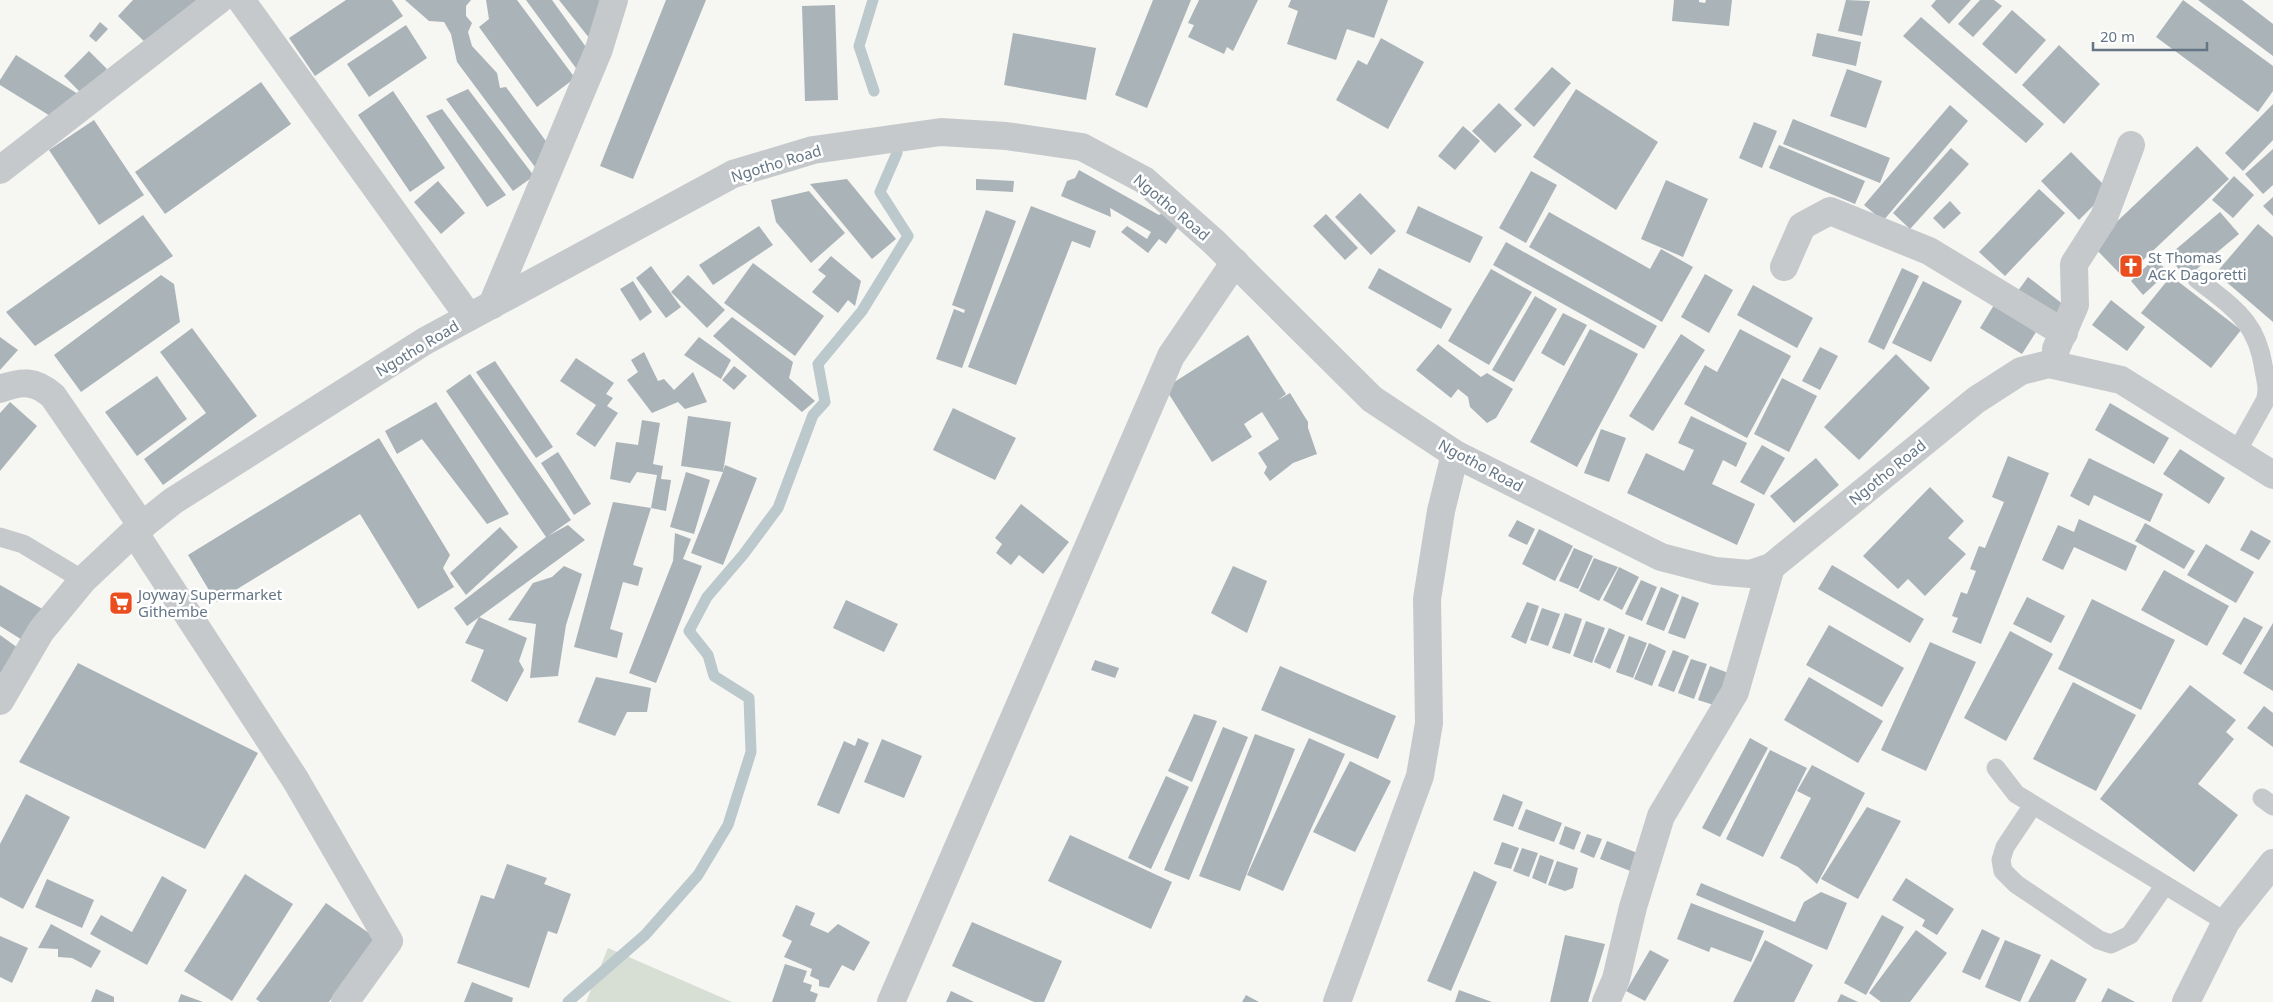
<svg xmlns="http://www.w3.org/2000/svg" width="2273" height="1002" font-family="'Noto Sans',sans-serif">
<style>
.green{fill:#d7ded3}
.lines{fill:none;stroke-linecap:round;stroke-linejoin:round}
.stream{stroke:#bbc8cc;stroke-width:11}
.building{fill:#aab3b8}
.lane{stroke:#c6c9cc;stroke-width:19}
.street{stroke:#c6c9cc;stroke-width:28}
.labels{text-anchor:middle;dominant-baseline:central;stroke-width:5;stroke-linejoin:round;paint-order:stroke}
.street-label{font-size:15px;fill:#647685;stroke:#fff}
.poi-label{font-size:15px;fill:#647685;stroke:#fff;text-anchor:start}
</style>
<rect width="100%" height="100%" fill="#f6f6f2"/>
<path class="green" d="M608 948 732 1002H586Z"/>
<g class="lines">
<g class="stream">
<path d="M873 0 859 46 874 91"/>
<path d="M568 1002 645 935 698 875 728 825 751 752 749 698 714 676 708 655 689 631 707 597 743 555 778 508 813 415 825 402 818 364 862 311 908 236 880 192 897 153"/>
</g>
</g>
<g class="building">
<path d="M133 0H198L151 48 118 16Z"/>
<path d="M346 0H392L403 16 315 76 289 38Z"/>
<path d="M405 0H471L466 6V16L472 23 468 32 472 46 497 73 500 88 506 87 554 152 535 167 457 62 451 34 444 22 429 21Z"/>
<path d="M486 0H517L575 78 537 107 479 27 489 19Z"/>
<path d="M526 0H552L591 54 581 75Z"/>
<path d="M559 0H603L590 39Z"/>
<path d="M666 0H706L633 179 600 166Z"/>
<path d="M1153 0H1191L1147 108 1115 95Z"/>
<path d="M1199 0H1258L1233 51 1227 47 1224 54 1188 37 1194 25 1188 23Z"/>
<path d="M1291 0H1388L1374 38 1347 29 1336 60 1287 44 1298 11 1288 7Z"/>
<path d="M1674 0H1699V2L1705 3 1706 0H1732L1729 26 1672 21Z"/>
<path d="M1846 0 1870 1 1862 36 1838 31Z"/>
<path d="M1936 0H1971L1949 24 1931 6Z"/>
<path d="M1980 0H1994L2002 6 1973 37 1958 24Z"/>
<path d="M2183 0 2273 66V91L2258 112 2156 37Z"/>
<path d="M2198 0H2242L2273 24V56Z"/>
<path d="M835 5 838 100 805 101 802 6Z"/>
<path d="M2012 10 2046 40 2016 74 1982 44Z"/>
<path d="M1921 17 2044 124 2026 143 1903 36Z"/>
<path d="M100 22 108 29 96 42 89 36Z"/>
<path d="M406 25 427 58 369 97 347 64Z"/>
<path d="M1013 33 1096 48 1086 100 1004 85Z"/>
<path d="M1817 33 1861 42 1856 66 1812 56Z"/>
<path d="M1381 38 1424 62 1388 129 1336 100 1358 60 1367 65Z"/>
<path d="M2059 45 2100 84 2064 124 2022 85Z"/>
<path d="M89 51 107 69 82 94 64 76Z"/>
<path d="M16 55 78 94 60 122 0 85V80Z"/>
<path d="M1552 67 1571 83 1534 127 1514 109Z"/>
<path d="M1847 69 1882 81 1866 128 1830 116Z"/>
<path d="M261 82 291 124 165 214 135 172Z"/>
<path d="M468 89 534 176 513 191 446 99Z"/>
<path d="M1576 89 1658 142 1616 210 1533 157Z"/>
<path d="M393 91 445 168 410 192 358 115Z"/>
<path d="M1499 103 1522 125 1495 153 1472 131Z"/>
<path d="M2273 104V140L2243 171 2225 153Z"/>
<path d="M1950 105 1968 121 1883 221 1864 205Z"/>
<path d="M442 109 506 195 487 207 426 116Z"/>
<path d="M1793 119 1890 158 1880 183 1783 144Z"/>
<path d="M94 120 144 195 99 225 49 150Z"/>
<path d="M1754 122 1777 131 1762 168 1739 158Z"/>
<path d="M1463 126 1480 141 1455 170 1438 156Z"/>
<path d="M1779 145 1865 181 1855 204 1769 168Z"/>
<path d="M2197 146 2229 179 2124 278 2092 245Z"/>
<path d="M1951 148 1969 164 1910 229 1893 213Z"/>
<path d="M2273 149V185L2263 194 2245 174Z"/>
<path d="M2071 152 2109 190 2079 220 2041 181Z"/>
<path d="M1079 170 1159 215 1166 211 1181 223 1166 244 1159 239 1148 253 1121 232 1127 226 1147 239 1151 232 1110 208 1111 217 1061 196 1067 181 1075 178Z"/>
<path d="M1531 171 1557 185 1526 243 1499 228Z"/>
<path d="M2234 176 2254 195 2233 218 2212 200Z"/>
<path d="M847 179 896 239 872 259 810 184Z"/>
<path d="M976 179 1014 181 1013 192 976 190Z"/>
<path d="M1666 180 1708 199 1683 257 1641 239Z"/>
<path d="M438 181 465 213 441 234 414 202Z"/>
<path d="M2039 189 2065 213 2005 276 1979 252Z"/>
<path d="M809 191 845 233 811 263 776 222 771 200Z"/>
<path d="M1360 193 1396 231 1371 255 1335 217Z"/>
<path d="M2273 197V216L2263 206Z"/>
<path d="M1950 201 1961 213 1944 229 1933 218Z"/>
<path d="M1031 206 1096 231 1090 248 1072 241 1016 385 968 367Z"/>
<path d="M1418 206 1483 237 1470 263 1406 233Z"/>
<path d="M986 210 1016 221 962 368 936 359 954 309 964 313 965 310 952 305Z"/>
<path d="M1549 212 1650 269 1661 249 1693 267 1662 322 1529 247Z"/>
<path d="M2220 212 2239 234 2186 278 2168 256Z"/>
<path d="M1326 214 1358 248 1345 260 1313 226Z"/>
<path d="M143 215 173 256 35 346 6 312Z"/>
<path d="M2258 224 2273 237V322L2216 273Z"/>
<path d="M759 226 773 245 713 285 699 265Z"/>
<path d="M1506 242 1657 326 1644 349 1493 265Z"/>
<path d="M831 256 861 281 855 306 848 300 838 313 812 292 826 276 818 270Z"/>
<path d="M2155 258 2168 272 2143 295 2131 281Z"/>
<path d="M753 263 824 316 795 356 724 303Z"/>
<path d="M651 266 681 307 666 318 636 278Z"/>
<path d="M1379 268 1452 309 1441 329 1368 288Z"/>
<path d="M1902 268 1919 276 1884 350 1868 342Z"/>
<path d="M1491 269 1532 292 1489 365 1448 341Z"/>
<path d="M1705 274 1733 290 1709 333 1681 317Z"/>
<path d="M161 275 174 284 180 322 81 392 54 355Z"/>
<path d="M688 275 725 310 707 328 671 292Z"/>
<path d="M2171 276 2241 330 2211 368 2141 313Z"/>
<path d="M2028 277 2064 305 2051 322 2015 295Z"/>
<path d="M633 281 652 312 640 321 620 289Z"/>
<path d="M1923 281 1962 301 1931 362 1892 343Z"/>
<path d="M1753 285 1813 318 1797 348 1737 315Z"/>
<path d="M1535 296 1557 309 1514 382 1492 370Z"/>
<path d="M2111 300 2145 327 2127 351 2092 325Z"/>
<path d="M1994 305 2036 332 2022 354 1980 328Z"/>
<path d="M1563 313 1587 325 1564 366 1541 353Z"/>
<path d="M732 317 793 362 789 378 815 401 802 412 713 336Z"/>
<path d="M192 328 257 416 163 485 144 459 206 413 160 352Z"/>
<path d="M1590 329 1638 354 1577 467 1530 442Z"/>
<path d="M1740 329 1791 356 1747 438 1684 404 1705 365 1717 372Z"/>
<path d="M1681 334 1705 350 1653 431 1629 416Z"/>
<path d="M1248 335 1286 394 1278 400 1290 393 1308 422V428L1317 454 1293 463 1270 481 1264 473 1267 467 1258 453 1279 439 1262 412 1244 424 1252 437 1212 462 1165 388Z"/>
<path d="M0 337 18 350 0 370Z"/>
<path d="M699 337 731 360 721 379 684 355Z"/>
<path d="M1438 344 1481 377 1487 373 1513 389 1496 418 1487 423 1470 407 1468 397 1458 389 1451 398 1416 370Z"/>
<path d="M1820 347 1838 356 1820 390 1802 381Z"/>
<path d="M644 352 658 381 664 379 674 390 693 372 707 402 685 409 678 402 652 413 627 380 638 372 631 360Z"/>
<path d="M1896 354 1930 388 1859 460 1824 427Z"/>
<path d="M576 358 614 383 606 394 613 398 607 406 618 413 595 447 576 434 596 405 560 381Z"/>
<path d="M495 361 553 447 536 458 476 372Z"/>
<path d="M734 366 747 376 734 390 722 380Z"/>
<path d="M470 374 571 520 548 536 568 525 585 540 467 626 454 608 546 537 446 391Z"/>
<path d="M157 376 187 419 137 456 105 412Z"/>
<path d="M1782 378 1817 396 1789 452 1754 434Z"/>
<path d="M10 402 37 426 0 471V413Z"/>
<path d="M436 402 509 514 487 524 422 439 397 454 385 431Z"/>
<path d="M2110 403 2169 438 2154 464 2095 430Z"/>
<path d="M953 408 1016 438 995 480 933 450Z"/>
<path d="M688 416 731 422 723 472 725 465 757 478 723 565 691 553 723 472 681 466Z"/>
<path d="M1691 416 1747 443 1736 467 1723 460 1712 484 1755 504 1737 545 1627 493 1646 453 1684 471 1694 450 1678 443Z"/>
<path d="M642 420 660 423 653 464 663 466 661 479 671 480 666 511 651 508 657 475 637 472 630 483 610 479 616 442 638 445Z"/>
<path d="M1601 429 1626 438 1609 482 1584 473Z"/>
<path d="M379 438 450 555 443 568 454 587 418 609 360 514 216 602 188 555Z"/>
<path d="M1762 445 1785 458 1764 495 1740 482Z"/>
<path d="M2180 449 2225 478 2209 504 2163 474Z"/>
<path d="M558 452 591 504 574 515 541 463Z"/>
<path d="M2008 456 2049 473 1981 644 1952 632 1958 618 1952 616 1961 592 1967 594 1976 571 1970 569 1979 546 1985 548 2004 502 1992 497Z"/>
<path d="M1816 458 1839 485 1794 523 1770 496Z"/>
<path d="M2089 458 2163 494 2150 522 2094 495 2089 506 2070 496Z"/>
<path d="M686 472 710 480 694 534 670 527Z"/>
<path d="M1930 487 1964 521 1948 538 1966 554 1925 596 1908 579 1898 589 1863 556Z"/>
<path d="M613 502 651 508 633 565 643 568 638 586 623 582 610 629 623 633 617 658 574 647Z"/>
<path d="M1021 504 1069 542 1043 574 1019 555 1011 565 996 553 1002 544 995 538Z"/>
<path d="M2079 519 2137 546 2126 571 2074 547 2063 570 2042 560 2058 525 2074 532Z"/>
<path d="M1517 520 1535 529 1527 545 1508 536Z"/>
<path d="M2145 523 2195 551 2184 569 2135 541Z"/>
<path d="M500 527 518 547 466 595 450 573Z"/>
<path d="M1539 529 1573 546 1555 581 1522 564Z"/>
<path d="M2251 530 2271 541 2259 560 2240 550Z"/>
<path d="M675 533 691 539 683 559 702 566 656 683 629 673 673 561Z"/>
<path d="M2206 544 2254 572 2236 603 2187 575Z"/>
<path d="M1574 548 1593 556 1578 589 1559 581Z"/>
<path d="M1594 558 1618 567 1599 601 1579 591Z"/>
<path d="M1832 565 1924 619 1910 643 1818 589Z"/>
<path d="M564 566 582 574 566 625 558 676 530 678 536 624 508 620 533 583 552 577Z"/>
<path d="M1233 566 1267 581 1247 633 1211 613Z"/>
<path d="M1619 567 1639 577 1622 610 1603 600Z"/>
<path d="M2164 570 2229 606 2207 646 2141 610Z"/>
<path d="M1641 580 1657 587 1642 621 1625 614Z"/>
<path d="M0 585 46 611 27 643 0 626Z"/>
<path d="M1661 587 1679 595 1664 631 1646 624Z"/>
<path d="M1682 596 1699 603 1685 639 1668 633Z"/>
<path d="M2027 597 2065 616 2051 643 2013 624Z"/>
<path d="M2092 599 2175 640 2141 710 2058 669Z"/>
<path d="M846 600 898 624 884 652 833 628Z"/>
<path d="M1527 602 1539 606 1526 644 1511 637Z"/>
<path d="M1542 608 1560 614 1548 646 1530 640Z"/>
<path d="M1565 613 1582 619 1570 654 1552 648Z"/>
<path d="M479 617 527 638 519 661 524 670 507 702 471 681 484 650 465 643Z"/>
<path d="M2244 617 2263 627 2241 665 2222 654Z"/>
<path d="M1586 621 1605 628 1592 663 1573 656Z"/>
<path d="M2273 623V691L2243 673Z"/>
<path d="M1829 625 1904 668 1882 707 1806 665Z"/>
<path d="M1609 628 1625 635 1610 669 1594 662Z"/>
<path d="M2010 631 2053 654 2006 741 1964 718Z"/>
<path d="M0 635 18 648 0 675Z"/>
<path d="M1629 636 1647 643 1633 678 1616 672Z"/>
<path d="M1930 642 1976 662 1926 771 1881 750Z"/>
<path d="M1649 643 1666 651 1652 686 1634 679Z"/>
<path d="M1673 650 1689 656 1674 692 1658 686Z"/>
<path d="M1691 659 1707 664 1694 699 1678 693Z"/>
<path d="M1095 660 1119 668 1115 678 1091 670Z"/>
<path d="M78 663 258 753 205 849 19 762Z"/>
<path d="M1280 666 1396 716 1378 759 1261 710Z"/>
<path d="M1710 666 1731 674 1720 707 1698 700Z"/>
<path d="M596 677 651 688 647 712H627L615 736 578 722Z"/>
<path d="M1809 677 1883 721 1858 763 1784 720Z"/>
<path d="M2073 682 2136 715 2096 791 2033 759Z"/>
<path d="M2190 685 2236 720 2226 732 2234 739 2198 784 2238 815 2194 872 2100 799Z"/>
<path d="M2264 706 2273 713V747L2247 728Z"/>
<path d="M1194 714 1217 721 1192 782 1168 771Z"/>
<path d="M1223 727 1248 737 1189 880 1164 870Z"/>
<path d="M1255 734 1295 749 1240 891 1199 876Z"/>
<path d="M858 738 869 743 839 814 817 805 844 741 855 746Z"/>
<path d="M1309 738 1345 754 1283 891 1247 875Z"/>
<path d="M1750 738 1768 748 1720 837 1702 828Z"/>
<path d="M882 739 922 756 904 798 864 782Z"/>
<path d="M1770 750 1807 768 1763 857 1726 839Z"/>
<path d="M1350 761 1391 781 1355 852 1313 832Z"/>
<path d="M1812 765 1865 793 1817 884 1798 867 1780 858 1811 798 1797 791Z"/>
<path d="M1166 776 1189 787 1151 869 1128 858Z"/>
<path d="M26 794 70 817 23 909 0 897V844Z"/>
<path d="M1503 794 1523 802 1513 827 1493 820Z"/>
<path d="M1867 807 1901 821 1858 899 1821 879Z"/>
<path d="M1526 809 1562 823 1554 842 1518 829Z"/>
<path d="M1565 826 1581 832 1574 850 1559 844Z"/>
<path d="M1587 834 1602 839 1594 858 1580 852Z"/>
<path d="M1070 835 1172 882 1151 929 1048 881Z"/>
<path d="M1607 841 1645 856 1638 874 1600 859Z"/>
<path d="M1502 842 1519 848 1511 869 1494 864Z"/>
<path d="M1522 848 1538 853 1529 877 1513 871Z"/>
<path d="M1540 855 1554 860 1546 884 1532 878Z"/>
<path d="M1557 861 1578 868 1573 888 1565 891 1548 885Z"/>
<path d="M507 864 547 878 544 884 571 894 557 934 548 931 529 988 457 963 481 895 494 899Z"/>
<path d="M1474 871 1497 882 1451 991 1427 981Z"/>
<path d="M245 874 293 904 232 1001 184 971Z"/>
<path d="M162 876 187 890 147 965 90 934 101 915 132 932Z"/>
<path d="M1906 878 1954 909 1937 935 1922 926 1925 920 1892 900Z"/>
<path d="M47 879 94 900 82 928 35 907Z"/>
<path d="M1701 883 1795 922 1804 902 1821 892 1847 903 1827 950 1696 895Z"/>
<path d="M326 903 376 938 329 1002H260L256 999Z"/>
<path d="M1691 903 1764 931 1751 962 1711 947 1709 952 1677 939Z"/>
<path d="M796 905 815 913 810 925 828 933 838 924 870 942 854 971 842 965 829 988 819 986V980L810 976 812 969 784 957 792 941 782 936Z"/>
<path d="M1882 915 1904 927 1866 995 1844 983Z"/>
<path d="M972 922 1062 961 1044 1002H1034L952 966Z"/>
<path d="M51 924 101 951 91 968 72 958 58 957V949L38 948Z"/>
<path d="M1982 929 2000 938 1980 980 1962 972Z"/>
<path d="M1916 930 1947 953 1910 1002H1881L1869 993Z"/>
<path d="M1565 935 1605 944 1588 1002H1550Z"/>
<path d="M0 936 28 948 12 983 0 977Z"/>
<path d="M1765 940 1813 965 1794 1002H1733Z"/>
<path d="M2005 940 2041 955 2020 1002 1985 987Z"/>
<path d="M1650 950 1669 960 1645 1001 1626 991Z"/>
<path d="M2051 959 2087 979 2075 1002H2028Z"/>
<path d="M785 964 807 971 803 982 812 985 810 991 818 994 815 1002H772Z"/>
<path d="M472 982 513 998 512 1002H464Z"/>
<path d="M2108 988 2135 1002H2101Z"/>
<path d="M96 989 114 997V1002H91Z"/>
<path d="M1459 990 1492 1002H1455Z"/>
<path d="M951 991 974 1002H946Z"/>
<path d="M181 994 203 1002H178Z"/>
<path d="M1841 994 1858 1002H1837Z"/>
<path d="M1246 995 1259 1002H1242Z"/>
</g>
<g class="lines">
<g class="lane">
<path d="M2197 279C2233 308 2257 320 2264 370 2266 381 2269 390 2265 401L2236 453"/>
<path d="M0 537 23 544 83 580"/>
<path d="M1996 768 2016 794 2226 922"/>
<path d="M2262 798 2273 806"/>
<path d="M2033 805 2005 847 2001 860 2003 871 2016 884 2099 940 2111 944 2130 935 2165 885"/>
</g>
<g class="street">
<path d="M241 0 469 317"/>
<path d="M0 170 219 0"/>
<path d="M1784 267 1802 226 1830 211 1929 251 2064 333"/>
<path d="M492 305 599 49 614 0"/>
<path d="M2056 349 2075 305 2074 264 2104 217 2131 145"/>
<path d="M0 389C21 381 35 380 53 396L142 526"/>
<path d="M134 532 295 779 389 941 345 1002"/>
<path d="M0 701 41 631 83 580 134 532 173 501 425 341 733 174 813 150 941 132 1006 136 1082 147 1144 180 1214 242 1372 399 1455 454 1661 557 1715 571 1750 574 1771 567 1976 400 2021 371 2049 364 2121 380 2273 475"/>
<path d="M891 1002 1171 356 1235 262"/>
<path d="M1337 1002 1420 776 1429 723 1427 599 1441 511 1455 454"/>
<path d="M1606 1002 1616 979 1633 907 1661 816 1735 692 1771 567"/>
<path d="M2186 1002 2226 922 2273 863"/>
</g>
</g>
<defs>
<g id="church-square" transform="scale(1.25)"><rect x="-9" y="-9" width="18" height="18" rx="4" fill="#ea4e1f" stroke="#fff"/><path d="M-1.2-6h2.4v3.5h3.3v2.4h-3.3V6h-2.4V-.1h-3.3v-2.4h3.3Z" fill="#fff"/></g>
<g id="supermarket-square" transform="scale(1.25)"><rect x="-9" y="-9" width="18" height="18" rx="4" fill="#ea4e1f" stroke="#fff"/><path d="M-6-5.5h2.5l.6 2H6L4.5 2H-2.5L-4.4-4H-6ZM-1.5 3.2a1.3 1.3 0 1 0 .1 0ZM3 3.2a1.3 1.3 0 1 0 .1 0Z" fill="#fff"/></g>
</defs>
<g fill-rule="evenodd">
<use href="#church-square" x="2131" y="266"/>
<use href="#supermarket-square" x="121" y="603"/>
</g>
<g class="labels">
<g class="street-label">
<text transform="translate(776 163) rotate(-17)">Ngotho Road</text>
<text transform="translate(1172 207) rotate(40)">Ngotho Road</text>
<text transform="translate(417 348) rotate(-31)">Ngotho Road</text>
<text transform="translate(1481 465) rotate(28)">Ngotho Road</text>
<text transform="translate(1887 472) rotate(-39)">Ngotho Road</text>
</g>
<g class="poi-label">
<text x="2148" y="257">St Thomas<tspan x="2148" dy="17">ACK Dagoretti</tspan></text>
<text x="138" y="594">Joyway Supermarket<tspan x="138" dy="17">Githembe</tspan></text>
</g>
</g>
<path d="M2093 42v8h114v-8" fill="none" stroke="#647685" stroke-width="2.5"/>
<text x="2100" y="42" font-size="15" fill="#647685" stroke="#ffffff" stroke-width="4" paint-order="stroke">20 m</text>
</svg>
